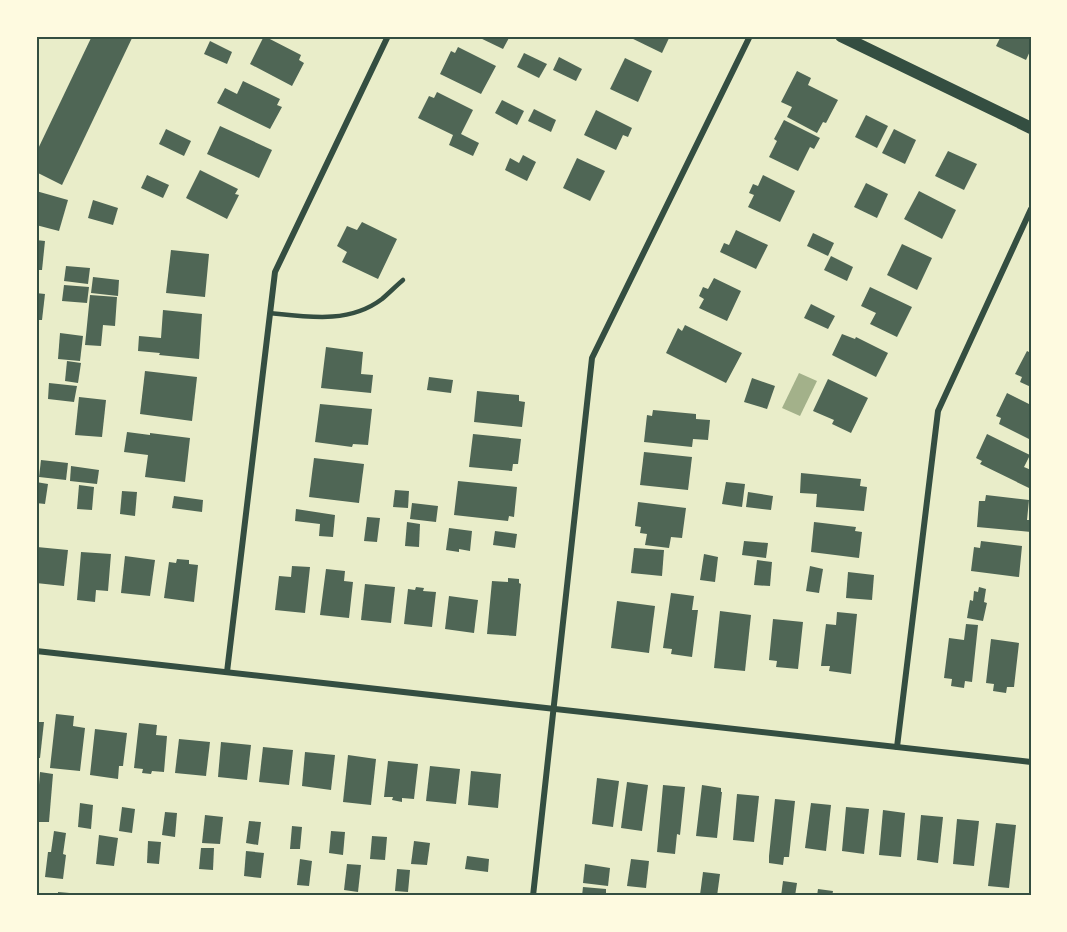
<svg xmlns="http://www.w3.org/2000/svg" width="1067" height="932" font-family="Lora,serif">
<style>
.water{fill:#a3b18a}
.building{fill:#4f6655}
.lines{fill:none;stroke-linecap:round;stroke-linejoin:round}
.service{stroke:#344e41;stroke-width:4.5}
.minor{stroke:#344e41;stroke-width:6}
.secondary{stroke:#344e41;stroke-width:12}
.neatline{fill:none;stroke:#344e41;stroke-width:2}
</style>
<rect width="100%" height="100%" fill="#e9edc9"/>
<path class="water" d="M799 373 817 381 800 416 782 408Z"/>
<g class="building">
<path d="M92 36H133L62 185 36 172V153Z"/>
<path d="M264 36 301 55 299 60 304 63 292 86 250 64Z"/>
<path d="M476 36H510L503 49Z"/>
<path d="M627 36H670L662 53Z"/>
<path d="M1001 36H1031V49L1026 60 996 46Z"/>
<path d="M210 41 232 52 227 64 204 54Z"/>
<path d="M458 47 496 66 481 94 440 74 451 51 455 53Z"/>
<path d="M524 53 547 64 539 78 517 67Z"/>
<path d="M559 57 582 69 576 81 553 70Z"/>
<path d="M625 58 652 71 638 102 610 89Z"/>
<path d="M797 71 811 78 808 85 838 100 826 123 823 122 817 133 787 117 792 107 781 102Z"/>
<path d="M243 81 280 99 277 105 282 107 270 129 217 103 225 88 237 94Z"/>
<path d="M437 92 473 110 461 134 479 143 473 156 449 145 453 135 418 118 429 96 434 98Z"/>
<path d="M502 100 524 111 517 125 495 113Z"/>
<path d="M534 109 556 120 551 132 528 121Z"/>
<path d="M596 110 632 128 628 137 623 135 616 150 584 135Z"/>
<path d="M866 115 888 126 877 148 855 137Z"/>
<path d="M784 120 820 138 814 149 810 147 798 171 769 157 777 141 774 139Z"/>
<path d="M220 126 272 150 259 178 207 154Z"/>
<path d="M166 129 191 141 184 156 159 144Z"/>
<path d="M894 129 916 140 905 164 882 153Z"/>
<path d="M948 151 977 164 964 190 935 176Z"/>
<path d="M523 155 536 162 527 181 505 170 510 158 519 163Z"/>
<path d="M577 158 605 171 590 201 563 188Z"/>
<path d="M200 170 238 189 235 194 239 195 227 219 186 198Z"/>
<path d="M147 175 169 185 163 198 141 188Z"/>
<path d="M763 175 795 191 780 222 748 207 754 195 749 193 753 184 758 186Z"/>
<path d="M866 183 888 194 877 218 854 207Z"/>
<path d="M36 191 68 200 59 231 36 225Z"/>
<path d="M919 191 956 210 942 239 904 219Z"/>
<path d="M93 200 118 208 113 225 88 218Z"/>
<path d="M362 222 397 239 378 279 342 262 347 252 337 246 347 226 357 230Z"/>
<path d="M736 230 768 245 756 269 720 252 724 243 729 245Z"/>
<path d="M813 233 834 243 828 256 807 246Z"/>
<path d="M36 240 45 241 42 270H36Z"/>
<path d="M902 244 932 258 917 290 887 275Z"/>
<path d="M171 250 209 254 205 297 166 293Z"/>
<path d="M831 256 853 267 847 281 824 270Z"/>
<path d="M66 266 90 268 88 284 64 281Z"/>
<path d="M93 277 119 280 118 296 91 293Z"/>
<path d="M714 278 741 291 727 321 699 308 704 299 699 296 703 287 708 289Z"/>
<path d="M64 285 89 287 87 303 62 301Z"/>
<path d="M870 287 912 307 897 337 870 324 876 313 861 306Z"/>
<path d="M36 293 45 294 42 320H36Z"/>
<path d="M90 295 117 297 115 326 103 325 101 346 85 345Z"/>
<path d="M811 304 835 316 828 329 804 318Z"/>
<path d="M163 310 202 314 199 359 159 355 160 353 138 351 139 336 161 338Z"/>
<path d="M685 325 742 353 726 383 666 353 678 328 682 331Z"/>
<path d="M60 333 83 336 80 361 58 359Z"/>
<path d="M842 334 855 339 856 337 888 353 876 377 832 355Z"/>
<path d="M326 347 363 352 361 374 373 375 371 393 321 388Z"/>
<path d="M1027 351 1031 353V387L1020 382 1022 377 1015 374Z"/>
<path d="M67 361 81 363 78 383 65 381Z"/>
<path d="M145 371 197 377 192 421 140 414Z"/>
<path d="M429 377 453 380 451 393 427 390Z"/>
<path d="M752 378 775 386 767 409 744 402Z"/>
<path d="M828 379 868 398 851 433 832 424 834 420 813 411Z"/>
<path d="M49 383 77 386 74 402 48 399Z"/>
<path d="M477 391 519 395V401L525 402 522 427 474 422Z"/>
<path d="M1007 393 1031 405V440L999 424 1001 418 996 416Z"/>
<path d="M79 397 106 400 102 437 75 435Z"/>
<path d="M320 404 372 409 368 445 353 444 352 447 315 442Z"/>
<path d="M653 410 696 414V419L710 420 708 440 693 439 692 447 644 442 647 415 652 416Z"/>
<path d="M127 432 150 435V433L190 438 185 482 145 477 148 455 124 452Z"/>
<path d="M473 434 521 439 518 464H513L512 471 469 467Z"/>
<path d="M987 434 1030 455 1024 467 1031 470V484L1029 488 980 464 982 461 976 458Z"/>
<path d="M644 452 692 457 688 490 640 485Z"/>
<path d="M314 458 364 464 359 503 309 497Z"/>
<path d="M41 460 68 463 66 480 39 477Z"/>
<path d="M71 466 99 470 97 484 70 481Z"/>
<path d="M801 473 861 479 860 486 867 487 864 511 816 507 817 494 800 493Z"/>
<path d="M458 481 517 487 514 517 509 516 508 521 454 515Z"/>
<path d="M36 482 48 484 45 504 36 503Z"/>
<path d="M726 482 745 484 742 507 722 504Z"/>
<path d="M79 485 94 487 92 510 77 509Z"/>
<path d="M395 490 409 491 408 508 393 507Z"/>
<path d="M122 491 137 492 135 516 120 514Z"/>
<path d="M748 492 773 496 771 510 746 507Z"/>
<path d="M986 495 1029 500 1027 520H1031V532L977 527 979 501H985Z"/>
<path d="M174 496 203 500 202 512 172 508Z"/>
<path d="M638 502 686 508 682 538 671 537 669 548 645 545 647 534 640 533 641 527 635 526Z"/>
<path d="M412 503 438 506 436 522 410 519Z"/>
<path d="M296 509 335 515 333 537 319 536 320 524 295 521Z"/>
<path d="M367 517 380 518 377 542 364 541Z"/>
<path d="M407 522 420 524 419 547 405 546Z"/>
<path d="M814 522 856 527 855 531 862 532 859 558 811 552Z"/>
<path d="M449 528 472 531 470 551 459 549V552L446 550Z"/>
<path d="M495 531 517 534 515 548 493 545Z"/>
<path d="M744 541 768 543 766 558 742 555Z"/>
<path d="M981 541 1022 546 1019 577 971 571 974 547 980 548Z"/>
<path d="M37 547 68 550 64 586 36 583Z"/>
<path d="M634 548 664 550 662 576 631 573Z"/>
<path d="M81 552 111 554 108 591 96 590 95 602 77 600Z"/>
<path d="M704 554 718 557 715 582 700 580Z"/>
<path d="M125 556 155 560 150 596 121 593Z"/>
<path d="M177 559 189 560V564L198 565 194 602 164 598 169 562 176 563Z"/>
<path d="M757 560 772 562 770 586 754 585Z"/>
<path d="M292 566 310 567 305 613 275 610 279 576 291 577Z"/>
<path d="M810 566 823 569 819 593 806 591Z"/>
<path d="M326 569 345 571 344 581 353 582 349 618 320 615Z"/>
<path d="M848 572 874 575 872 600 846 598Z"/>
<path d="M508 578 519 579V583L521 584 516 636 487 634 492 581 508 582Z"/>
<path d="M365 584 395 587 391 623 361 620Z"/>
<path d="M416 587 424 588 423 591 436 592 432 627 404 624 408 589 415 590Z"/>
<path d="M979 587 986 589 984 602 987 603 983 621 967 618 970 600 973 601 974 591 978 592Z"/>
<path d="M671 593 694 596 692 610H698L692 657 671 654 672 649 663 648Z"/>
<path d="M449 596 478 600 474 633 445 629Z"/>
<path d="M617 601 655 606 649 653 611 648Z"/>
<path d="M720 611 751 615 745 671 714 668Z"/>
<path d="M837 612 857 614 851 674 829 671 830 666H821L826 624 836 625Z"/>
<path d="M773 619 803 622 798 669 776 667 777 661 769 660Z"/>
<path d="M966 624 978 625 972 682 965 681 964 688 951 686 952 679 944 678 949 638 964 640Z"/>
<path d="M991 639 1019 643 1014 687H1007L1006 693 993 691 994 684 986 683Z"/>
<path d="M56 714 74 716 73 726 85 728 80 771 50 768Z"/>
<path d="M36 722H44L40 758H36Z"/>
<path d="M139 723 157 725 156 735 167 736 164 772 152 771 151 774 142 773 143 769 134 768Z"/>
<path d="M95 729 127 733 123 766H119L118 779 90 775Z"/>
<path d="M179 739 210 742 206 776 175 773Z"/>
<path d="M221 742 251 745 247 780 218 777Z"/>
<path d="M263 747 293 750 289 785 259 782Z"/>
<path d="M305 752 335 755 331 790 302 786Z"/>
<path d="M348 755 376 759 371 805 343 802Z"/>
<path d="M388 761 418 764 414 799 402 798V802L392 800 393 797H384Z"/>
<path d="M430 766 460 769 456 804 426 801Z"/>
<path d="M471 771 501 774 498 808 468 805Z"/>
<path d="M40 772 53 774 49 822H36Z"/>
<path d="M597 778 619 781 613 827 592 824Z"/>
<path d="M627 782 648 785 642 831 621 828Z"/>
<path d="M663 785 685 787 680 835 677 834 675 854 657 852Z"/>
<path d="M702 785 721 788V792H722L717 838 696 836Z"/>
<path d="M737 794 759 796 754 842 733 840Z"/>
<path d="M775 799 795 801 789 857H784L783 865 769 863V856Z"/>
<path d="M80 803 93 805 91 829 78 827Z"/>
<path d="M811 803 831 805 826 851 805 848Z"/>
<path d="M122 807 135 809 132 833 119 831Z"/>
<path d="M846 807 869 809 864 854 842 851Z"/>
<path d="M883 810 905 813 901 857 879 855Z"/>
<path d="M165 812 177 813 175 837 162 835Z"/>
<path d="M205 815 223 817 220 844 202 843Z"/>
<path d="M921 815 943 817 938 863 917 860Z"/>
<path d="M957 819 979 821 974 866 953 864Z"/>
<path d="M249 821 261 822 258 845 246 843Z"/>
<path d="M996 823 1016 825 1009 888 988 886Z"/>
<path d="M292 826 302 827 300 849H290Z"/>
<path d="M54 831 66 833 63 854 66 855 63 879 45 877 48 852H51Z"/>
<path d="M331 831 345 832 343 855 329 853Z"/>
<path d="M99 835 118 838 114 866 96 864Z"/>
<path d="M372 836 387 837 385 860 370 859Z"/>
<path d="M148 841 161 842 159 864 147 863Z"/>
<path d="M414 841 430 843 427 865 411 864Z"/>
<path d="M201 848H214L213 870 199 869Z"/>
<path d="M246 851 264 853 261 878 244 876Z"/>
<path d="M467 856 489 859 488 872 465 869Z"/>
<path d="M300 859 312 861 309 886 297 885Z"/>
<path d="M631 859 649 861 646 888 627 886Z"/>
<path d="M347 864 361 865 358 892 344 890Z"/>
<path d="M585 864 610 868 608 886 583 883Z"/>
<path d="M397 869 410 870 408 892 395 891Z"/>
<path d="M703 872 720 874 717 896 700 895Z"/>
<path d="M783 881 797 883 795 896H781Z"/>
<path d="M583 887 606 889V896H582Z"/>
<path d="M818 889 833 891 832 896H817Z"/>
<path d="M58 892 81 894V896H58Z"/>
</g>
<g class="lines">
<path class="service" d="M270 313C308 317 349 324 382 299 389 293 396 286 403 280"/>
<g class="minor">
<path d="M36 651 1031 762"/>
<path d="M227 672 275 272 388 36"/>
<path d="M897 747 938 411 1031 209"/>
<path d="M533 896 592 358 750 36"/>
</g>
<path class="secondary" d="M841 36 1031 128"/>
</g>
<rect width="1067" height="932" fill="none" stroke="#fefae0" stroke-width="75"/>
<rect x="38" y="38" width="992" height="856" class="neatline"/>
</svg>
